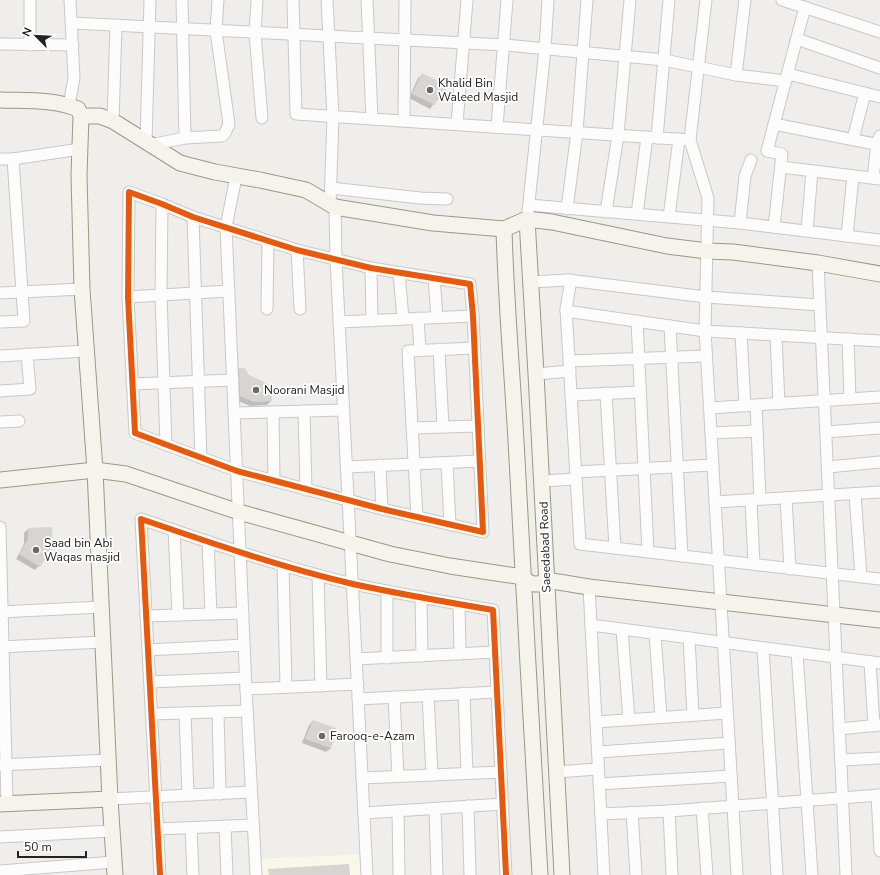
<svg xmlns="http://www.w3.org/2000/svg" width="880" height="875" font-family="'Nunito Sans',sans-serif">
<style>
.education{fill:#f8f7e8}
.shadow{fill:#0003}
.building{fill:#d7d4d2}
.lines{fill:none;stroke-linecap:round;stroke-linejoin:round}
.street-casing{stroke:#c9c8c7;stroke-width:13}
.secondary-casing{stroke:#999a82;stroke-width:17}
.street{stroke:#fdfcfc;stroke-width:11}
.secondary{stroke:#f4f4ed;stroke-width:15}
.cycleway-casing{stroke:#fff;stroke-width:8}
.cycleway{stroke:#e8590c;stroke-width:6}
.poi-dot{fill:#6a6968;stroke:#fff;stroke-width:1.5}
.labels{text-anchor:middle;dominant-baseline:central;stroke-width:3.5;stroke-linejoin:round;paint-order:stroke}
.poi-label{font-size:12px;fill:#222;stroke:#fff;text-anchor:start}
.street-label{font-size:12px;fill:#222;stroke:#fff}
</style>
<rect width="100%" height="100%" fill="#f0eeeb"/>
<path class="education" d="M366 854 367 875H256L255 859Z"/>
<g class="shadow">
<path d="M423 74 443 95 438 100 437 99 430 109 409 98 418 78Z"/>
<path d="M240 369 249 376 271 401 267 405 250 406 236 400 235 374Z"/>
<path d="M28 529 39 566 35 570 16 559 24 544V533Z"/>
<path d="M313 721 331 748 326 752 302 743 309 725Z"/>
</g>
<g class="building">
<path d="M422 73 448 86 443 96 440 94 435 105 412 94Z"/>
<path d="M239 368H245L249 375 271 385 272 401 254 402 240 396Z"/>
<path d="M52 527 53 546 40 567 19 554 28 539V528Z"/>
<path d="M313 720 336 728 338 732 331 748 305 739Z"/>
<path d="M349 864 350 875H269L268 869Z"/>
</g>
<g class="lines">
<g class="street-casing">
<g id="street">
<path d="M182 0 185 138"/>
<path d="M257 0 255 33 262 118"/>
<path d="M293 0 296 114 690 140"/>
<path d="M327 0 333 116 330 205"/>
<path d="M367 0 372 119"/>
<path d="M706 0 690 140 708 198 705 331 737 875"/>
<path d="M782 0 880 32"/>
<path d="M72 23 505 45 664 60 736 75 786 81"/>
<path d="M797 39 880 68"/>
<path d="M0 44 73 45"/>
<path d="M30 45V0"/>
<path d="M788 74 880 97"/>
<path d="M736 75 745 0"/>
<path d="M69 105 74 78 70 0"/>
<path d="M113 121 116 25"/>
<path d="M404 121 405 0"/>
<path d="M457 124 467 0"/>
<path d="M774 124 880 145"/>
<path d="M497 127 507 0"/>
<path d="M657 138 669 0"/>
<path d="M853 139 865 93"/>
<path d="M146 142 150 0"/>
<path d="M150 145 185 138 222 136 225 133 229 124 216 31 218 0"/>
<path d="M0 159H13L80 149"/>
<path d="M781 167 880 179"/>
<path d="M236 177 226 227 246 689 256 875"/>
<path d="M873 178 877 144 880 136"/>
<path d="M331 188 420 198 447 199"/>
<path d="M129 192 162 204 193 217 297 250 371 268 470 284 473 316 483 532 382 509 237 471 135 433 128 297Z"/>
<path d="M162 204 161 295 166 445"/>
<path d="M529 205 740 223 880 240"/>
<path d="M335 207 336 260 367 875"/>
<path d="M567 209 577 132 587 0"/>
<path d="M528 212 545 49 548 0"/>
<path d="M606 212 618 135 630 0"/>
<path d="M637 214 647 137"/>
<path d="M193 217 201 458"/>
<path d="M669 217 679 139"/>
<path d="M740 223 745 176 751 160"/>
<path d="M774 227 782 154 767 151 805 7"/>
<path d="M807 231 812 171"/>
<path d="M847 236 853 176"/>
<path d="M297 250 300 309"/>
<path d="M818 263 846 875"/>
<path d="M371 268 372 321"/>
<path d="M399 273 403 319"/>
<path d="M434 278 437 317"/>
<path d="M571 280 566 309 580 544 880 579"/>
<path d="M531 282 568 280 706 297 820 305"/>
<path d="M0 293 82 289"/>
<path d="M128 297 228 291"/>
<path d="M267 309 268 241"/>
<path d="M566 311 705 331 880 341"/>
<path d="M418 318 420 351"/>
<path d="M637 321 648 552"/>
<path d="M0 322 24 321 13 159"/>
<path d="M339 322 473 316"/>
<path d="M670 326 682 556"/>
<path d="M741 333 745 406"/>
<path d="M776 335 779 404"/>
<path d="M848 339 850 399"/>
<path d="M439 349 443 427"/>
<path d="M0 356 86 351"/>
<path d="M569 361 706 356"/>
<path d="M536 374 570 371"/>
<path d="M132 384 233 380"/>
<path d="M0 391 30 389 27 354"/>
<path d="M606 393 615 548"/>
<path d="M571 395 640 392"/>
<path d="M756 405 760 499"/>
<path d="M709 408 880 397"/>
<path d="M304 411 306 490"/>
<path d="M273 412 274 481"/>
<path d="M234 413 344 410"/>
<path d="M0 422 19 421"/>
<path d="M412 428 478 426"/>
<path d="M826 432 880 428"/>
<path d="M711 433 757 431"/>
<path d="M447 463 450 525"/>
<path d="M380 465 382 509"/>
<path d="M347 467 480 461"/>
<path d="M828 467 880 462"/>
<path d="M576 472 713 465"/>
<path d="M542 481 576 479"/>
<path d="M855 494 861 577"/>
<path d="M786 498 790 569"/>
<path d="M751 500 754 564"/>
<path d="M715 502 880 492"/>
<path d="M417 517 408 351 474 348"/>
<path d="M0 527 7 804"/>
<path d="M174 530 178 615"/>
<path d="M208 541 211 614"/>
<path d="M283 565 286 687"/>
<path d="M318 575 321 686"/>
<path d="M589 587 604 875"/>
<path d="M387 591V658"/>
<path d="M421 597 422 656"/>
<path d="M459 604 460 654"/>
<path d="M0 612 101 607"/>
<path d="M146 616 243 613"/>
<path d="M591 625 880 663"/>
<path d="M622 630 629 719"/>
<path d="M655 634 661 717"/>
<path d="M689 638 693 715"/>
<path d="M0 647 103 642"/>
<path d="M763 648 777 875"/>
<path d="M148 650 244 645"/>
<path d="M797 652 812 875"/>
<path d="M356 659 495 652"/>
<path d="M870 662 874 726"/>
<path d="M150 682 245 678"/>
<path d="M246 689 358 684"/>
<path d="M464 693 467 773"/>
<path d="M428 695 432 775"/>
<path d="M394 697 398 776"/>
<path d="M358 699 497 692"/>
<path d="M218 712 220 794"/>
<path d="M185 713 188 795"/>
<path d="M152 714 247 711"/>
<path d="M596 722 727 713"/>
<path d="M839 729 880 725"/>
<path d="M598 752 729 743"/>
<path d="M841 760 880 758"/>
<path d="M0 765 108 760"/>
<path d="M556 772 598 769"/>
<path d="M362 778 501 772"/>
<path d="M599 784 731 776"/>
<path d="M877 795 880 851"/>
<path d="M110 799 251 792"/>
<path d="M468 806 470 875"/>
<path d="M702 808 707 875"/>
<path d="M435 809 437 875"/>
<path d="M398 811 399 875"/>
<path d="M669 811 672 875"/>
<path d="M632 812 636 875"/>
<path d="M364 813 503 804"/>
<path d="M601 814 669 811 880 795"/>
<path d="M225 826 227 875"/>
<path d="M191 828 193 875"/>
<path d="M158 829 253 825"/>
<path d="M0 837 112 831"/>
<path d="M0 871 114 862"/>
<path d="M160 875 141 519C211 543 281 567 353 584 399 594 446 602 493 610L506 875"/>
</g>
</g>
<g class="secondary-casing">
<g id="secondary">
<path d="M0 100C26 101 54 99 78 109L81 116 79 175 82 289 95 470 110 799 115 875"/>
<path d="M81 116H100L113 121 180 163 215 172 260 180 306 190 335 207 433 223 504 229 527 219 552 222 667 246 707 251 733 252 818 263 880 274"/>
<path d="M527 219 536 374 562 875"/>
<path d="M504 229C506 305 513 382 517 459 525 598 531 736 540 875"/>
<path d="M0 480 95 470 126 474 239 512 390 554 450 566 523 577 528 582 534 584H539L546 580 589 587 880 620"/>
<path d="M0 804 110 799"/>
</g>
</g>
<use href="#street" class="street"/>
<use href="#secondary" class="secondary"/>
<g class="cycleway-casing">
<g id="cycleway">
<path d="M129 192 162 204 193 217 297 250 371 268 470 284 473 316 483 532 382 509 237 471 135 433 128 297Z"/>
<path d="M160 875 141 519C211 543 281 567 353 584 399 594 446 602 493 610L506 875"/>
</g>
</g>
<use href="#cycleway" class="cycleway"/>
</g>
<g class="poi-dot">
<circle cx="430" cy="90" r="4"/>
<circle cx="256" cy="390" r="4"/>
<circle cx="36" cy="550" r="4"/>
<circle cx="322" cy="736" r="4"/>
</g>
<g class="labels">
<g class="poi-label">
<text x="438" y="83">Khalid Bin<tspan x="438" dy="14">Waleed Masjid</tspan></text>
<text x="264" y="390">Noorani Masjid</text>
<text x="44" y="543">Saad bin Abi<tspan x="44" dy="14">Waqas masjid</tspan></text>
<text x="330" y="736">Farooq-e-Azam</text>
</g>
<g class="street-label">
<text transform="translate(545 547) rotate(-92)">Saeedabad Road</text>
</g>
</g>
<g transform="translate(36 36) rotate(294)" stroke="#ffffff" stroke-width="3" paint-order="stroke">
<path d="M0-3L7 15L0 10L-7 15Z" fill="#222222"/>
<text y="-6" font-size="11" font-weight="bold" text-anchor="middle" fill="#222222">N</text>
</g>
<path d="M18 851v6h68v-6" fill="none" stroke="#222222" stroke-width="2"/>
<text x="24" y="851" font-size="12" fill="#222222" stroke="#ffffff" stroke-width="3" paint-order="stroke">50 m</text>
</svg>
